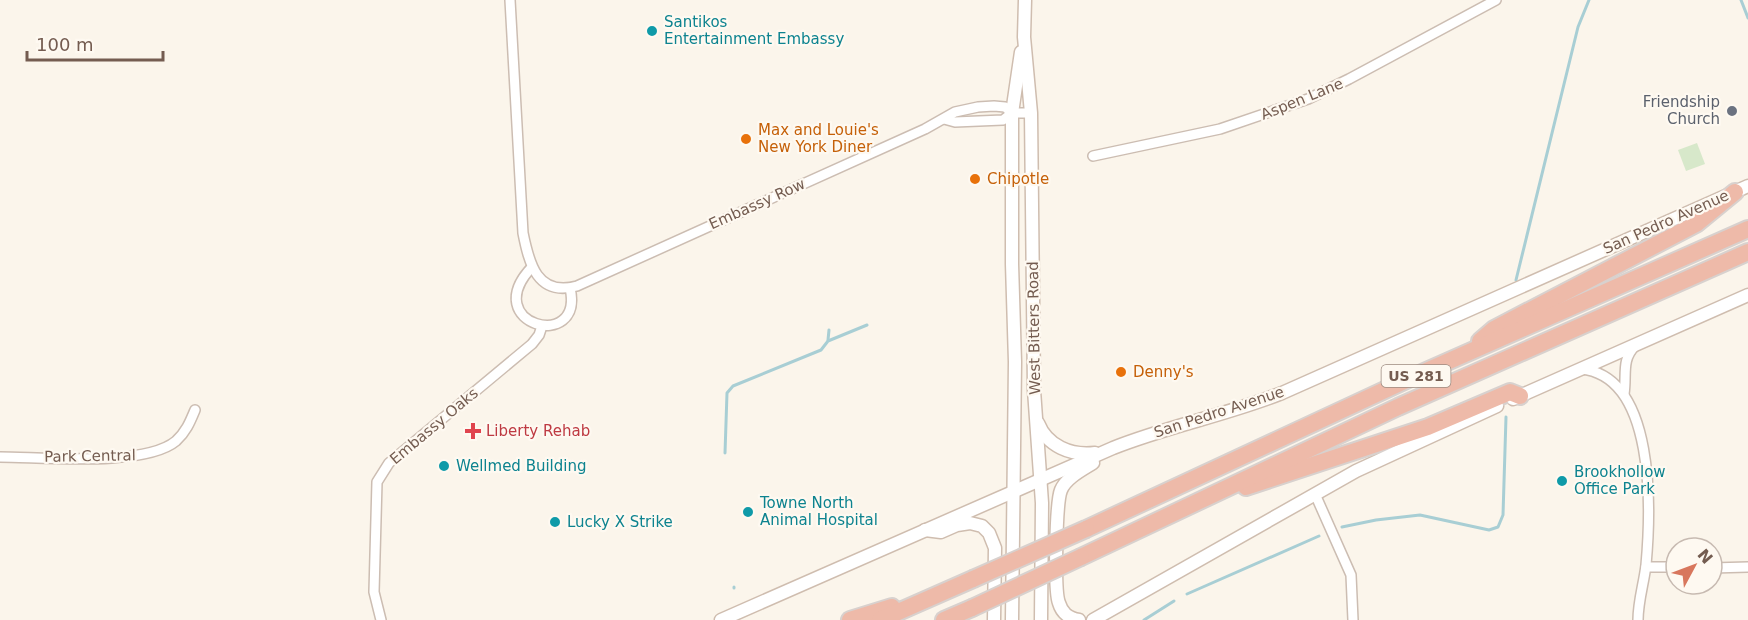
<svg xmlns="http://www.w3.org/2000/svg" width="1748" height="620" font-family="'DejaVu Sans',sans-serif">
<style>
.green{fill:#d7e8ca}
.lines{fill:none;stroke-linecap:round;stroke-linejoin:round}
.stream{stroke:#a8ced4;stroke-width:3}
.minor-casing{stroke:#ccbdb2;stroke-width:12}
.secondary-casing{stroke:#cfbdaf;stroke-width:15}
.motorway-casing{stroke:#d8d1ce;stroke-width:20}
.minor{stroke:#fff;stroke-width:9}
.secondary{stroke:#fff;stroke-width:12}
.motorway{stroke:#eebaa9;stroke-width:16}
.motorway-bridge-casing{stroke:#d8d1ce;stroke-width:20;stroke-linecap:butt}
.motorway-bridge{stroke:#eebaa9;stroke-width:16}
.culture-dot{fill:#0f9aa8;stroke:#fef9f1;stroke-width:2}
.worship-dot{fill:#6b7280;stroke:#fef9f1;stroke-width:2}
.food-dot{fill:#e8710a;stroke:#fef9f1;stroke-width:2}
.health-dot{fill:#e0444e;stroke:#fef9f1;stroke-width:2}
.labels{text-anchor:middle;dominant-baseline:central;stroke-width:4.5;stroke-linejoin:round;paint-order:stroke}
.shield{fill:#fef9f1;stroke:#9d8b80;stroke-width:1.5}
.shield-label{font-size:14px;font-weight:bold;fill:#745c50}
.culture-label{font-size:15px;fill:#0d838f;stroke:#fef9f1;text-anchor:start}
.street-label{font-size:15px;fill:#745c50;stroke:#fef9f1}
.worship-label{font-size:15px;fill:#5b616d;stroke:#fef9f1;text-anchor:end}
.food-label{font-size:15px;fill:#c56008;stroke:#fef9f1;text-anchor:start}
.health-label{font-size:15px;fill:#be3a42;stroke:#fef9f1;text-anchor:start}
</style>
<rect width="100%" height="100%" fill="#fbf5eb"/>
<path class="green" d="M1697 143 1705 164 1686 171 1678 150Z"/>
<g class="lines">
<g class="stream">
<path d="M1741 0 1748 18"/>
<path d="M1516 280 1578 27 1589 0"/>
<path d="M828 340 829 330"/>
<path d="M725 453 727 393 733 386 821 350 828 341 867 325"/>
<path d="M1342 527 1376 520 1420 515 1489 530 1498 527 1503 515 1506 417"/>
<path d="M734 587V588"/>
<path d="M1187 594 1319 536"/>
<path d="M1144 620 1174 601"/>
</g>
<g class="minor-casing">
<g id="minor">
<path d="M510 0 523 233C529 263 537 297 577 286L925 129 955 112 978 107 994 106 1005 107 1012 113H1031"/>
<path d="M944 119 955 122 1003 120 1012 113"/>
<path d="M1093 156 1220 129 1308 99 1349 79 1496 0"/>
<path d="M532 267C477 325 585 353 570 288"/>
<path d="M1581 369C1656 376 1651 510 1646 565 1644 583 1638 601 1638 620"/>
<path d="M1624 394C1627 375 1621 360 1635 346"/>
<path d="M0 457C42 457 145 467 176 441 186 432 190 422 195 410"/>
<path d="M1315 494 1351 575 1353 620"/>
<path d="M1646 567H1676"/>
<path d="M1712 568 1748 567"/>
<path d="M381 620 374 592 377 482 389 463 532 344 539 335 542 326"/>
</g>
</g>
<g class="secondary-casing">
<g id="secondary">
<path d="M1025 0 1024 37 1031 113 1034 390 1042 503 1041 620"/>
<path d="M1513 399 1748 295"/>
<path d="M1038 423C1047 446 1071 456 1095 453"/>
<path d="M925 530 941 532 957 525 970 523 982 526 989 533 995 548 994 620"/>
<path d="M721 620 1113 448C1168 426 1227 415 1282 393L1748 186"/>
<path d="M1012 620 1015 362 1012 264V113L1021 52"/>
<path d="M1079 620C1068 618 1062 613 1059 603 1054 591 1056 502 1061 490 1066 478 1082 470 1093 463"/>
<path d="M1093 620 1356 471 1497 406"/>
</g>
</g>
<g class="motorway-casing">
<g id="motorway">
<path d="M1480 341 1494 329 1696 224 1735 192"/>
<path d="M1246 487 1428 427 1510 392 1520 396"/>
<path d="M1086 529 1415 376 1748 229"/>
<path d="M1081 557 1398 407 1748 252"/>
<path d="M850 620 892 607"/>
<path d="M880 620 973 579"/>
<path d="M944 620 972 608"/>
</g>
</g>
<use href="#minor" class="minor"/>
<use href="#secondary" class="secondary"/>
<use href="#motorway" class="motorway"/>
<g class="motorway-bridge-casing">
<g id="motorway-bridge">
<path d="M973 579 1086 529"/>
<path d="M972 608 1081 557"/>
</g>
</g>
<use href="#motorway-bridge" class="motorway-bridge"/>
</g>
<g class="culture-dot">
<circle cx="652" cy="31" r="6"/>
<circle cx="444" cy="466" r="6"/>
<circle cx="1562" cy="481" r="6"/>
<circle cx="748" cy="512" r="6"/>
<circle cx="555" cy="522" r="6"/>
</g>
<circle class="worship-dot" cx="1732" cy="111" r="6"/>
<g class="food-dot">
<circle cx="746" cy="139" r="6"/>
<circle cx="975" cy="179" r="6"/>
<circle cx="1121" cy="372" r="6"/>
</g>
<path class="health-dot" d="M470 422h6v6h6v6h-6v6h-6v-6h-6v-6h6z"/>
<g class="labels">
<rect class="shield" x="1381.5" y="365" width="69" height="22" rx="4.5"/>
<g class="shield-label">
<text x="1416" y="376">US 281</text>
</g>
<g class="culture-label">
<text x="664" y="22">Santikos<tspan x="664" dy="17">Entertainment Embassy</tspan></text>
<text x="456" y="466">Wellmed Building</text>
<text x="1574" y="472">Brookhollow<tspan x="1574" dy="17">Office Park</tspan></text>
<text x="760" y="503">Towne North<tspan x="760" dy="17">Animal Hospital</tspan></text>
<text x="567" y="522">Lucky X Strike</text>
</g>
<g class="street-label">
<text transform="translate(1302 99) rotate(-22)">Aspen Lane</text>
<text transform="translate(757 204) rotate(-24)">Embassy Row</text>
<text transform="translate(1666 222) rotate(-24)">San Pedro Avenue</text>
<text transform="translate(1034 328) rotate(-91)">West Bitters Road</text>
<text transform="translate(1219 412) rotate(-18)">San Pedro Avenue</text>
<text transform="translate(434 426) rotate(-40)">Embassy Oaks</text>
<text transform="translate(90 456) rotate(-1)">Park Central</text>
</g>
<g class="worship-label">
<text x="1720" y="102">Friendship<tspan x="1720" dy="17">Church</tspan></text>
</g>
<g class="food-label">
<text x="758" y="130">Max and Louie's<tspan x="758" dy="17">New York Diner</tspan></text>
<text x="987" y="179">Chipotle</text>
<text x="1133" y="372">Denny's</text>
</g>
<g class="health-label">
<text x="486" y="431">Liberty Rehab</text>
</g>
</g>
<g transform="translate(1694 566) rotate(49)"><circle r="28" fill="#fef9f1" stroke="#c7bab1" stroke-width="1.5"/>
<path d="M0-4.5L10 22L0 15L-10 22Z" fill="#d8775d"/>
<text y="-9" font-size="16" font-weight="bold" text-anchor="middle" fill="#745c50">N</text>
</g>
<path d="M27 51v9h136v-9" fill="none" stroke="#745c50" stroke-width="3"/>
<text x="36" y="51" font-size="18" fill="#745c50" stroke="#fef9f1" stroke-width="4.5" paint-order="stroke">100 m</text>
</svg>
